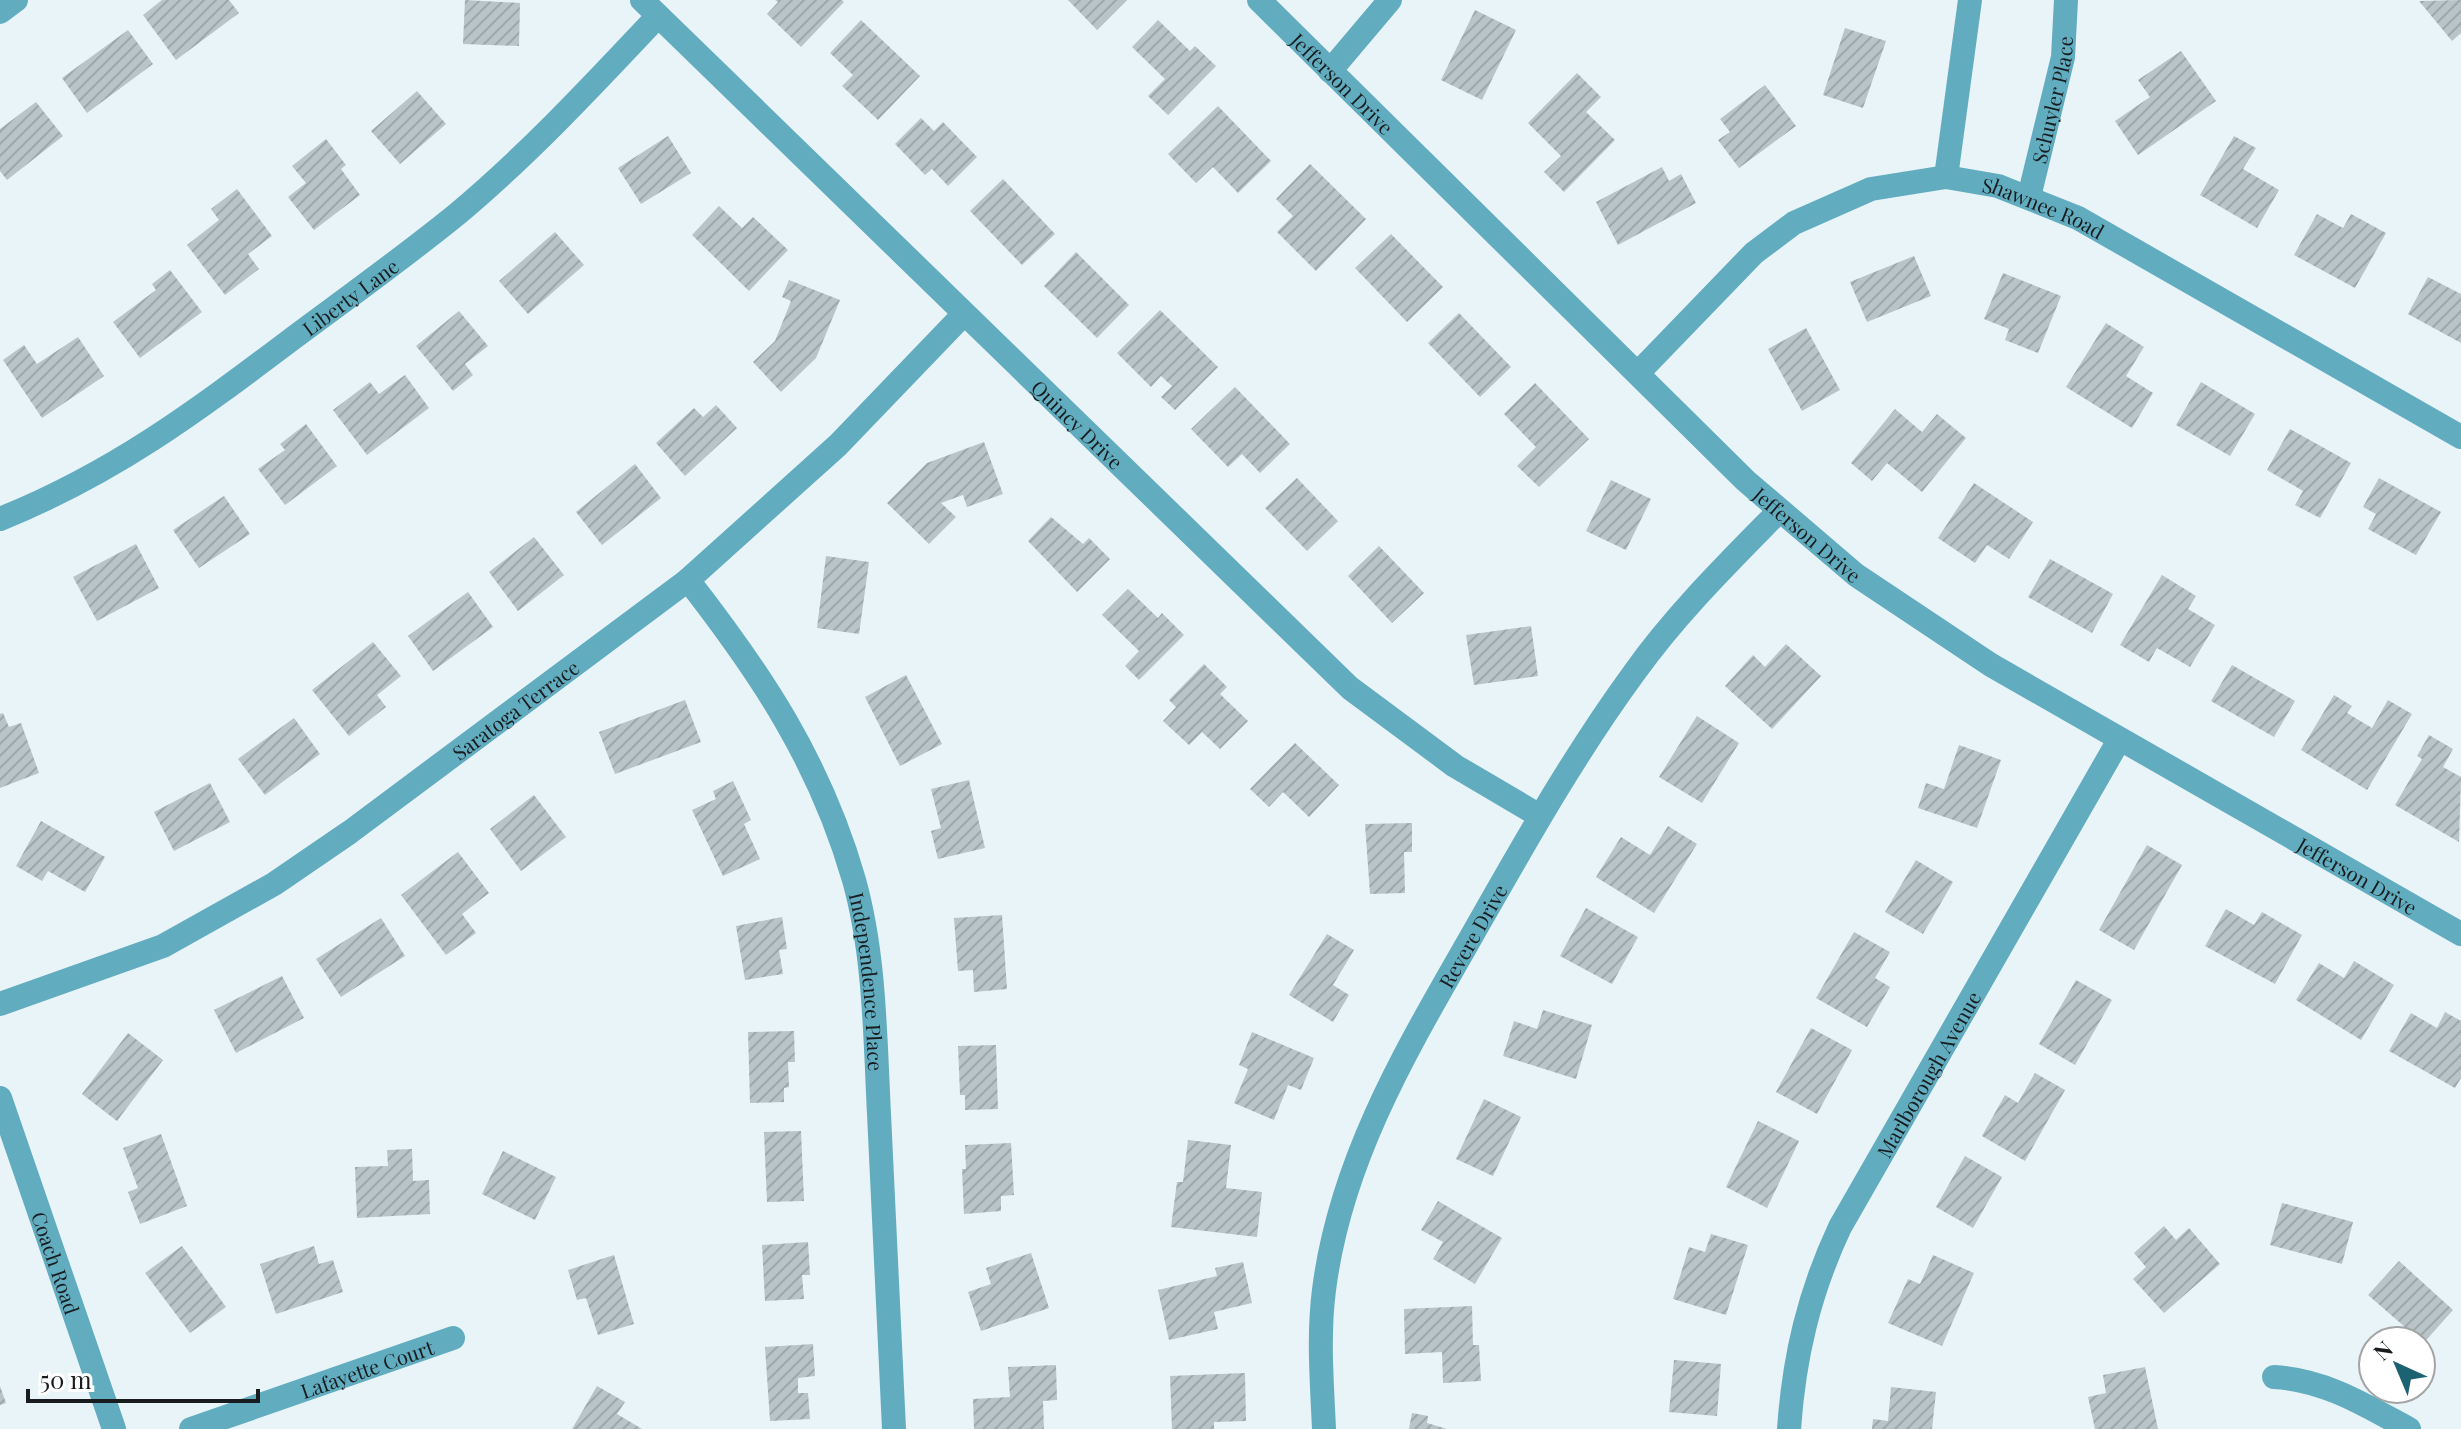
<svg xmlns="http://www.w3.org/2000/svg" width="2461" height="1429" font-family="'Playfair Display',serif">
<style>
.building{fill:url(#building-hatch)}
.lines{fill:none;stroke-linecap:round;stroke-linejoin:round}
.street{stroke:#62acc0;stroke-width:24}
.labels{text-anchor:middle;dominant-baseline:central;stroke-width:6;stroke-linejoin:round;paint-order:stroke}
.street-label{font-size:20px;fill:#181c1e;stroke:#fff}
</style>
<defs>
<pattern id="building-hatch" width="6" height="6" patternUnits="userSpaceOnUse" patternTransform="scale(2)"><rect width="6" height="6" fill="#b8c4c7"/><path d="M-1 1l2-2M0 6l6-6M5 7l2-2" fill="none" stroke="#9da8aa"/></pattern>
</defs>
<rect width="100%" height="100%" fill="#e8f4f7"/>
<g class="building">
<path d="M162 0H229L239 13 176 60 143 15Z"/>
<path d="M465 0 520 3 519 46 463 44Z"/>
<path d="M775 0H842L844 2 801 47 767 14 778 2Z"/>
<path d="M1068 0H1127L1097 30Z"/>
<path d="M2461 0V33L2452 41 2419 1Z"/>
<path d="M1475 10 1516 30 1482 100 1441 80Z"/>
<path d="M861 20 920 76 878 120 842 86 853 75 830 53Z"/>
<path d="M1158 20 1190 51 1195 46 1216 66 1168 115 1148 96 1165 79 1132 47Z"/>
<path d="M1845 28 1886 41 1863 108 1823 95Z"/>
<path d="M128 30 153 64 87 113 62 78Z"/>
<path d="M2181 51 2216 101 2138 155 2115 121 2150 97 2138 80Z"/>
<path d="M1577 73 1601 97 1586 112 1615 140 1564 192 1544 172 1561 156 1528 123Z"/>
<path d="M1765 85 1796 126 1739 168 1718 140 1730 132 1720 119Z"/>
<path d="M417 91 446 124 400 164 371 131Z"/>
<path d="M36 102 63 136 7 180 0 171V129Z"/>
<path d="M1218 106 1271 161 1238 193 1213 167 1196 183 1168 154Z"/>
<path d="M921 118 934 131 943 122 977 157 948 186 932 169 925 175 895 144Z"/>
<path d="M668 136 691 173 641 204 618 168Z"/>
<path d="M2234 136 2256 148 2243 169 2279 190 2257 228 2200 195Z"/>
<path d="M326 139 346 165 341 169 360 195 314 230 288 197 306 183 292 166Z"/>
<path d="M1310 164 1366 219 1316 271 1277 232 1293 216 1276 199Z"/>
<path d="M1662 167 1669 181 1681 174 1696 203 1618 245 1596 202Z"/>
<path d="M1003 179 1055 234 1022 265 970 211Z"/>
<path d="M237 189 272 236 248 254 259 269 225 295 187 245 219 220 211 209Z"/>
<path d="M719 206 742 228 753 217 788 250 749 291 692 235Z"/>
<path d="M2317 214 2343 228 2351 214 2386 233 2355 288 2294 255Z"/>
<path d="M555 232 584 265 528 314 499 281Z"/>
<path d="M1391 234 1443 287 1407 322 1355 268Z"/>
<path d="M1076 252 1129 305 1097 338 1044 286Z"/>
<path d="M1914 256 1931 296 1867 322 1850 282Z"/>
<path d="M170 270 202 312 140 358 113 322 156 290 152 284Z"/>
<path d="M2003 273 2061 296 2038 353 2005 340 2009 329 1984 319Z"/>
<path d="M2428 277 2461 294V343L2408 314Z"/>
<path d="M789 280 840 300 816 358 781 392 753 362 775 341 791 301 782 297Z"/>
<path d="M1160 310 1218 367 1175 410 1161 397 1172 386 1161 376 1151 387 1117 353Z"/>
<path d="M459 311 488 346 465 364 473 375 453 391 416 346Z"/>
<path d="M1459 313 1511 367 1480 397 1428 343Z"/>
<path d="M2106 323 2144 347 2126 376 2153 393 2132 428 2066 387Z"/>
<path d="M1806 328 1840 390 1802 411 1768 349Z"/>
<path d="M78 337 104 376 42 418 3 360 24 345 37 364Z"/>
<path d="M405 375 429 408 367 455 333 410 370 382 379 394Z"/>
<path d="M2201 382 2255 414 2230 456 2176 425Z"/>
<path d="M1535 383 1589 439 1539 487 1517 466 1536 447 1504 414Z"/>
<path d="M1235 387 1290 444 1260 473 1242 454 1228 467 1191 429Z"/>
<path d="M716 405 737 428 685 476 656 443 694 408 703 417Z"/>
<path d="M1895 409 1922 432 1937 414 1966 438 1922 492 1887 463 1872 481 1851 463Z"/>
<path d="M306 424 337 466 285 505 258 469 285 450 280 444Z"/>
<path d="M2290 429 2351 463 2320 518 2295 505 2303 491 2267 470Z"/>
<path d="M984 442 1003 494 967 507 963 495 941 503 956 517 929 544 887 503 927 463Z"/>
<path d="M635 464 661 498 602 545 576 512Z"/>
<path d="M1297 478 1338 521 1307 551 1265 508Z"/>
<path d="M2379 478 2441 512 2416 555 2368 529 2376 514 2363 507Z"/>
<path d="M1611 480 1651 499 1626 550 1586 531Z"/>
<path d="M1974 483 2033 522 2009 559 1987 545 1975 563 1938 538Z"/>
<path d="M224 496 250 534 199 568 173 530Z"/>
<path d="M1051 517 1083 544 1089 538 1110 559 1077 592 1028 541Z"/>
<path d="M534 537 564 575 518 611 489 572Z"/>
<path d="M136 544 159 588 97 621 73 577Z"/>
<path d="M1379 546 1424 593 1392 623 1348 576Z"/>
<path d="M826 556 869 562 859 634 817 628Z"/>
<path d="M2050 559 2113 594 2092 633 2028 597Z"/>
<path d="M2162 575 2196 596 2188 609 2215 625 2190 667 2157 648 2149 662 2120 645Z"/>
<path d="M1128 589 1158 618 1162 613 1184 635 1139 680 1125 666 1139 651 1102 615Z"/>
<path d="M468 592 493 627 433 671 408 636Z"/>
<path d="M1531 626 1538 676 1474 685 1466 635Z"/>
<path d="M373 642 401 676 377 695 386 707 349 736 312 690Z"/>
<path d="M1786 644 1821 676 1772 729 1725 686 1753 655 1765 667Z"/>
<path d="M1204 664 1227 687 1220 694 1248 721 1220 749 1202 732 1189 745 1163 721 1176 707 1169 700Z"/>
<path d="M2232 665 2295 701 2274 737 2211 701Z"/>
<path d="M906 675 942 744 900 766 865 697Z"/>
<path d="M2334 695 2352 706 2347 713 2372 728 2388 700 2412 714 2367 790 2301 750Z"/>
<path d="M685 700 701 742 615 774 599 732Z"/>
<path d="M3 713 9 727 21 723 39 773 0 788V714Z"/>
<path d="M1697 716 1739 743 1702 803 1659 777Z"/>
<path d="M294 718 320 754 265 795 238 759Z"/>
<path d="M2429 735 2453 749 2443 767 2461 777 2459 842 2395 805 2422 759 2417 756Z"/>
<path d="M1295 743 1339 785 1309 817 1283 792 1269 807 1250 789Z"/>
<path d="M1959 745 2001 760 1977 828 1918 808 1926 783 1944 789Z"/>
<path d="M969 780 985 848 938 859 931 831 941 828 931 789Z"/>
<path d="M733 781 751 820 744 824 760 859 723 876 692 810 716 799 713 791Z"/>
<path d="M210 783 230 822 174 851 154 812Z"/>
<path d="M534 795 566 837 521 871 490 829Z"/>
<path d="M41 821 105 857 85 892 48 871 42 881 16 866Z"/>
<path d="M1412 823V852H1404L1405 893 1370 894 1365 824Z"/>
<path d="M1668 826 1697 844 1654 913 1596 877 1621 837 1650 855Z"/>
<path d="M2147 845 2182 865 2134 950 2099 930Z"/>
<path d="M458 852 489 893 462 914 476 933 446 955 401 895Z"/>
<path d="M1916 860 1953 882 1923 934 1885 912Z"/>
<path d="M1586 908 1638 937 1612 984 1560 956Z"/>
<path d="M2226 909 2254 925 2262 912 2302 935 2275 984 2205 946Z"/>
<path d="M1002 915 1007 989 974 992 973 970 958 971 954 918Z"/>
<path d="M782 917 787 949 779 950 783 974 745 980 736 926Z"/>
<path d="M381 918 405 956 341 997 316 959Z"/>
<path d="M1854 932 1890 952 1875 978 1890 987 1867 1027 1816 998Z"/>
<path d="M1327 934 1354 950 1333 985 1349 995 1333 1022 1289 995Z"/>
<path d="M2354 961 2394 985 2361 1040 2296 1000 2319 963 2344 978Z"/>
<path d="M282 976 304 1018 236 1053 214 1010Z"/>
<path d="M2076 980 2112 1000 2075 1065 2039 1044Z"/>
<path d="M1543 1010 1592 1025 1576 1079 1503 1056 1514 1021 1537 1029Z"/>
<path d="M2445 1012 2461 1021V1078L2455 1088 2389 1051 2411 1013 2437 1028Z"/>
<path d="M1811 1028 1852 1050 1817 1114 1776 1092Z"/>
<path d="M794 1031 795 1062H788L789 1087 784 1088V1102L750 1103 748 1032Z"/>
<path d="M1252 1032 1314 1058 1301 1090 1288 1085 1274 1120 1234 1103 1248 1069 1239 1065Z"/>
<path d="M128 1033 163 1060 117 1121 82 1094Z"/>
<path d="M996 1045 998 1109 965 1110V1095H960L958 1046Z"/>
<path d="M2035 1073 2065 1090 2025 1161 1982 1136 2005 1095 2018 1103Z"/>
<path d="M1484 1099 1521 1117 1493 1176 1456 1159Z"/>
<path d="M1758 1121 1799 1141 1767 1208 1726 1187Z"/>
<path d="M801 1131 804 1201 767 1202 764 1132Z"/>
<path d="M161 1134 187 1206 140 1224 128 1192 138 1188 123 1148Z"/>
<path d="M1188 1140 1231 1145 1226 1188 1262 1192 1257 1237 1171 1227 1177 1182H1183Z"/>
<path d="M1011 1143 1014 1195 1001 1196V1211L964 1214 962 1169H966L965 1145Z"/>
<path d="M412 1149 413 1181 429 1180 430 1214 357 1218 355 1167 388 1166 387 1150Z"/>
<path d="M503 1151 556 1177 535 1220 482 1194Z"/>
<path d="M1965 1156 2002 1177 1973 1228 1936 1207Z"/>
<path d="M1438 1201 1502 1238 1475 1284 1433 1259 1443 1242 1421 1230Z"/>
<path d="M2282 1203 2353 1222 2342 1264 2270 1245Z"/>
<path d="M2164 1226 2176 1240 2189 1228 2220 1264 2164 1313 2133 1279 2146 1267 2134 1253Z"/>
<path d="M1711 1234 1748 1245 1726 1315 1673 1299 1689 1247 1705 1252Z"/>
<path d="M808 1242 810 1275H802L804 1299 765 1301 762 1245Z"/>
<path d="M182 1246 226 1307 190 1333 145 1273Z"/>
<path d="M314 1246 319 1264 333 1260 343 1292 276 1314 260 1264Z"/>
<path d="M1031 1253 1049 1308 981 1331 968 1292 991 1284 986 1268Z"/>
<path d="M614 1255 634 1324 598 1335 586 1298 577 1300 568 1270Z"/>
<path d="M1933 1255 1974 1273 1942 1346 1888 1323 1908 1279 1920 1284Z"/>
<path d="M2399 1261 2453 1310 2421 1346V1341L2368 1295Z"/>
<path d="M1243 1262 1252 1303 1214 1312 1218 1329 1169 1340 1158 1290 1217 1276 1215 1268Z"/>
<path d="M1472 1306 1473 1345H1479L1481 1381 1443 1383 1442 1352 1405 1354 1404 1309Z"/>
<path d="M813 1344 815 1376 798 1378V1393H808L810 1419 770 1421 765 1347Z"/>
<path d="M1674 1360 1721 1364 1717 1416 1669 1412Z"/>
<path d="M1056 1365 1057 1400 1043 1401 1044 1429H974L973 1399 1010 1397 1008 1367Z"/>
<path d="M2145 1367 2158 1429H2095L2088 1397 2106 1393 2103 1375Z"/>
<path d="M1245 1373 1246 1421 1214 1422V1429H1172L1170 1376Z"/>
<path d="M0 1386 6 1403 0 1405Z"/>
<path d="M597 1386 625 1402 617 1414 642 1429H572Z"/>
<path d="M1891 1387 1936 1392 1932 1429H1872L1873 1419 1888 1421Z"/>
<path d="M1412 1413 1428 1416 1427 1423 1447 1429H1409Z"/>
</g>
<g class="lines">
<g class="street">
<path id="s1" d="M642 0 1350 688 1455 766 1540 816"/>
<path id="s2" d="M1259 0 1746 481 1856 575 1991 665 2461 934"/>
<path d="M0 12 16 0"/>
<path d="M1330 71 1390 0"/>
<path d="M1946 177 1970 0"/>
<path id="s3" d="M2029 197 2063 57 2066 0"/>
<path id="s4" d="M1639 372 1754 253 1794 223 1871 189 1946 177 1998 186 2078 218 2461 437"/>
<path id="s5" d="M0 519C114 473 195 412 292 339 347 298 403 258 456 215 529 154 593 85 658 16"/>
<path id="s6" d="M688 580C762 675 820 762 854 880 875 955 875 1036 879 1114 884 1219 889 1324 894 1429"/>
<path id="s7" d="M0 1004 163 946 274 884 350 832 688 580 838 445 963 315"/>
<path id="s8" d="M0 1098 114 1429"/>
<path d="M2274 1377C2325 1380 2365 1405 2409 1429"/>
<path id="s9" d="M191 1429 453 1338"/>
<path id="s10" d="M1324 1429C1322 1383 1318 1336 1324 1290 1340 1163 1404 1054 1466 946 1519 853 1571 759 1634 673 1676 614 1729 562 1779 511"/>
<path id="s11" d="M1789 1429C1794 1357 1809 1293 1840 1227L2119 740"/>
</g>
</g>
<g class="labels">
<g class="street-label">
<text stroke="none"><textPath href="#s2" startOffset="118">Jefferson Drive</textPath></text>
<text stroke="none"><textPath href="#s3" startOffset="100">Schuyler Place</textPath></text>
<text stroke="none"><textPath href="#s4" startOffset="478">Shawnee Road</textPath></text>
<text stroke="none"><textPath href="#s5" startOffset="416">Liberty Lane</textPath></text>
<text stroke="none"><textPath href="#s1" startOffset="608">Quincy Drive</textPath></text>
<text stroke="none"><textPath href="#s2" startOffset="766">Jefferson Drive</textPath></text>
<text stroke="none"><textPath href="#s7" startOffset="598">Saratoga Terrace</textPath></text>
<text stroke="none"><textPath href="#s2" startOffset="1414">Jefferson Drive</textPath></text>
<text stroke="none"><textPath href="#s10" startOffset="526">Revere Drive</textPath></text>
<text stroke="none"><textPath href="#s6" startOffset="448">Independence Place</textPath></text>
<text stroke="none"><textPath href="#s11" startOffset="386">Marlborough Avenue</textPath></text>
<text stroke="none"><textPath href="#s8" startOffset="174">Coach Road</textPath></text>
<text stroke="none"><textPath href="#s9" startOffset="186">Lafayette Court</textPath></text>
</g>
</g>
<g transform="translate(2397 1365) rotate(316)"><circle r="38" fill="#ffffff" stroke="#a3a4a5" stroke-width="2"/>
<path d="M0-6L14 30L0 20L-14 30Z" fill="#1c6273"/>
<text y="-12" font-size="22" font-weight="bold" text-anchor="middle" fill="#181c1e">N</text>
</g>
<path d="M28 1389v12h230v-12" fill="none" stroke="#181c1e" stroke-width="4"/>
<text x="40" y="1389" font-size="24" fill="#181c1e" stroke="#ffffff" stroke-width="6" paint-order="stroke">50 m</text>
</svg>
